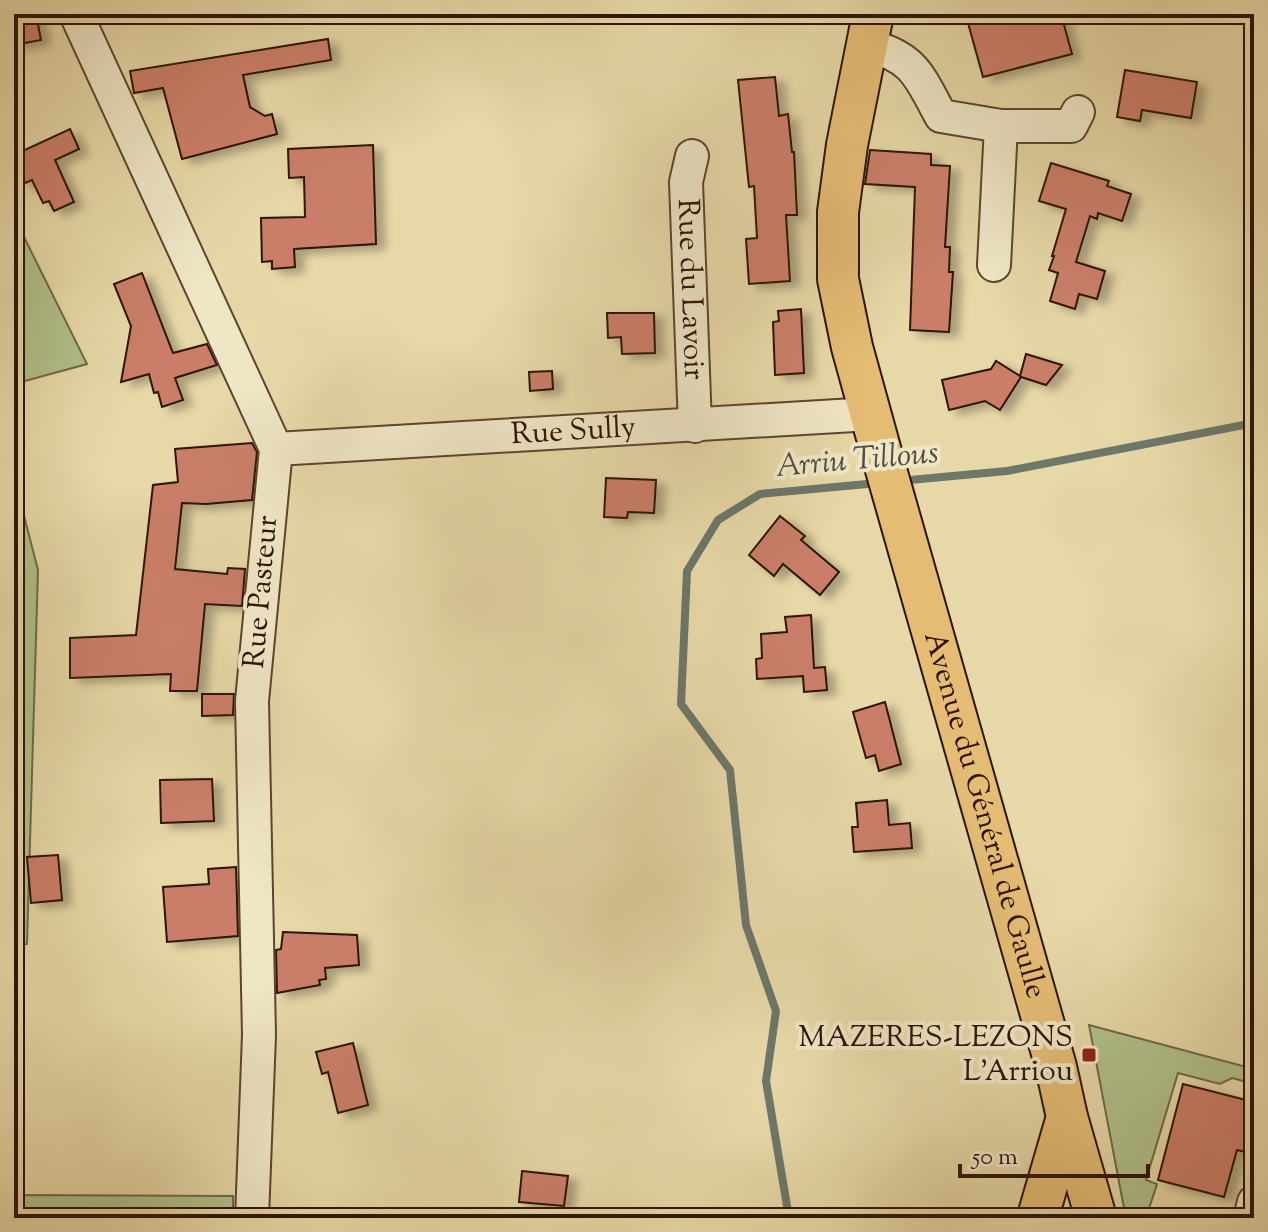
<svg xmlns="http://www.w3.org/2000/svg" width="1268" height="1232" font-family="'Sorts Mill Goudy',serif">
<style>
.green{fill:#b1c08b;stroke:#6f6a48;stroke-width:2}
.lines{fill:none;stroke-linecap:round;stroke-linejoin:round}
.stream{stroke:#6d776a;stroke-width:8}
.building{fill:#ca7e69;stroke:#2d1406;stroke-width:2;filter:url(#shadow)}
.minor-casing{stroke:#5c452e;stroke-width:36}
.major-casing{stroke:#2d1406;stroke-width:44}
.minor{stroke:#efe6c6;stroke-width:32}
.major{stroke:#e4bc74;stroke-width:40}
.poi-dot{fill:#8f2418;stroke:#efe6c6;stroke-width:3}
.labels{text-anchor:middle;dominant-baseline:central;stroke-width:8;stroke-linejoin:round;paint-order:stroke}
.street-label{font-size:30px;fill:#2d1406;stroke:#efe6c6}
.poi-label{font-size:30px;fill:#2d1406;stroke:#efe6c6;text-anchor:end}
.water-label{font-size:32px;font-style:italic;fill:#524e40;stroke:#efe6c6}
</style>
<defs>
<filter id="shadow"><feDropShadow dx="9" dy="5" stdDeviation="4" flood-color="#0004"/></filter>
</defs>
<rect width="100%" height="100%" fill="#e7d8a7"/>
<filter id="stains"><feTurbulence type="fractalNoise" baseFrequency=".0025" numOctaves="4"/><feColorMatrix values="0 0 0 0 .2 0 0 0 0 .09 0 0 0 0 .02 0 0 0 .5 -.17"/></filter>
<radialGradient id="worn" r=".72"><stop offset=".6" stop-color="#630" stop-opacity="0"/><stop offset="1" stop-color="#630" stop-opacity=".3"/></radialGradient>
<g class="green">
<path d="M22 233 87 364 14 384V236Z"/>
<path d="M14 477 38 570 27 944 14 946Z"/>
<path d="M1089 1025 1254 1069V1084L1232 1078 1220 1084 1178 1073 1146 1180 1157 1184 1146 1218H1129L1125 1213Z"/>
<path d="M14 1195 233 1196V1218H14Z"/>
</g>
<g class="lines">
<g class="stream">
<path d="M899 481 1007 471 1254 423"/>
<path d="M789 1218 766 1081 776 1011 746 925 730 770 681 704 687 571 718 520 760 494 878 483"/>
</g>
</g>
<g class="building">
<path d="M36 14 41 40 14 45V18Z"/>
<path d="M1000 14H1061L1072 54 983 77 968 23Z"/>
<path d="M328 39 331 60 243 75 250 107 265 116 272 114 277 134 182 159 163 88 134 93 130 71Z"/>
<path d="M1125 70 1197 82 1191 118 1142 110 1140 121 1117 117Z"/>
<path d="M775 77 779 116 788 114 792 152H794L797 215H786L790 281 749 284 746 239 757 238 754 186 749 187 738 80Z"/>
<path d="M70 129 79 149 55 160 74 202 54 211 49 201 43 203 32 180 23 184 14 163V155Z"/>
<path d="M373 145 376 244 294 249 295 267 272 269V261L262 262 261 218 305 217 304 177 289 178 288 149Z"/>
<path d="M870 150 931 154V165L950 166 945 247H950L949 272H953L949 332 910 330 915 187 865 184Z"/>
<path d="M1051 163 1109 181 1107 186 1131 194 1122 221 1098 213 1097 219 1090 216 1076 262 1105 271 1097 299 1079 294 1075 309 1050 301 1058 273 1049 270 1054 256H1052L1066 209 1039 201Z"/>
<path d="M142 273 173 353 207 344 217 365 175 378 183 400 162 407 158 392 154 393 149 374 121 382 131 326 114 284Z"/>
<path d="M801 309 804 373 775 375 773 322 779 321 778 311Z"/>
<path d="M607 313H654L655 353 622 354 621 337 608 338Z"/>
<path d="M1026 354 1062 365 1046 385 1021 377 1000 410 985 401 949 410 942 380 991 369 996 361 1020 376Z"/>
<path d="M552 371 553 389 530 391 529 372Z"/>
<path d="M252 443 257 452 252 500 206 504 182 503 175 569 227 574 228 568 245 569 242 606 205 604 197 691H170L171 674 70 678V638L136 635 153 485 178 482 175 449Z"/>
<path d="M606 478 656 480 654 513 628 512 627 518 604 517Z"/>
<path d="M780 516 805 536 801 540 839 572 820 595 783 564 774 576 749 555Z"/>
<path d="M811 615 814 668 825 667 827 690 804 692 803 676 757 679 756 659 762 658 761 634 787 632 785 617Z"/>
<path d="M202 694H234L233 715 202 716Z"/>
<path d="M885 702 901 764 879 771 875 755 866 758 853 712Z"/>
<path d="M212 779 214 821 161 823 160 780Z"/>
<path d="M887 800 889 825 910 823 912 848 854 852 852 827H858L856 803Z"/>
<path d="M58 855 62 900 31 903 27 857Z"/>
<path d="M236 867 238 936 167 942 163 887 209 884 208 869Z"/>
<path d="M283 932 357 935 359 965 325 968 326 979 319 980 320 985 277 993 276 950 281 949Z"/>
<path d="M353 1043 368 1105 338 1113 328 1072 322 1074 316 1052Z"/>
<path d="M1183 1084 1254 1102V1154L1237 1150 1224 1197 1158 1180Z"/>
<path d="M522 1171 568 1176 564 1206 519 1202Z"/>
</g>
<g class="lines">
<g class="minor-casing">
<g id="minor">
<path d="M76 14 276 449 252 701 259 1035 252 1218"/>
<path d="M869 46C915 57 920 78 941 116L1001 126H1071L1078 112"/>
<path id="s1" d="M692 156 686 182 695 426"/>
<path d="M994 265 1001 126"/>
<path id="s2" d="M276 449 871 414"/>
<path d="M1250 1218 1254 1202"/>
</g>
</g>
<g class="major-casing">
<g id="major">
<path id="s3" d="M873 14 847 145 838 212V279L852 347 881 452 1056 1067 1067 1117 1096 1218"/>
<path d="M1039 1213 1067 1117"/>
</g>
</g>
<use href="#minor" class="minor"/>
<use href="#major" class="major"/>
</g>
<rect class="poi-dot" x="1081" y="1047" width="16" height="16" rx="4"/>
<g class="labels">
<g class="street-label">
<text stroke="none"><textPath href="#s1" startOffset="134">Rue du Lavoir</textPath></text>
<text stroke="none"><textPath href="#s2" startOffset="298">Rue Sully</textPath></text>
<text transform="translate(262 592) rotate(-85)">Rue Pasteur</text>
<text stroke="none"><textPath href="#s3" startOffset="824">Avenue du Général de Gaulle</textPath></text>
</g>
<g class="poi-label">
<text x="1073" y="1038">MAZERES-LEZONS<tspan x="1073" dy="34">L'Arriou</tspan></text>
</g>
<g class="water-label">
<text transform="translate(857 461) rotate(-5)">Arriu Tillous</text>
</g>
</g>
<rect width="1268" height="1232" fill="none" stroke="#e7d8a7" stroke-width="48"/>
<rect x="16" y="16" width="1236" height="1200" fill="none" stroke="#2d1406" stroke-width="4"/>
<rect x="24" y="24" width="1220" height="1184" fill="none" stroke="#2d1406" stroke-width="2"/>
<path d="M960 1164v12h188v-12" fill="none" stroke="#2d1406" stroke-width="4"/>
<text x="972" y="1164" font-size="24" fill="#2d1406" stroke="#efe6c6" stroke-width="6" paint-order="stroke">50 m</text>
<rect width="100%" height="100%" filter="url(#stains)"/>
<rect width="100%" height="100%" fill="url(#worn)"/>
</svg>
